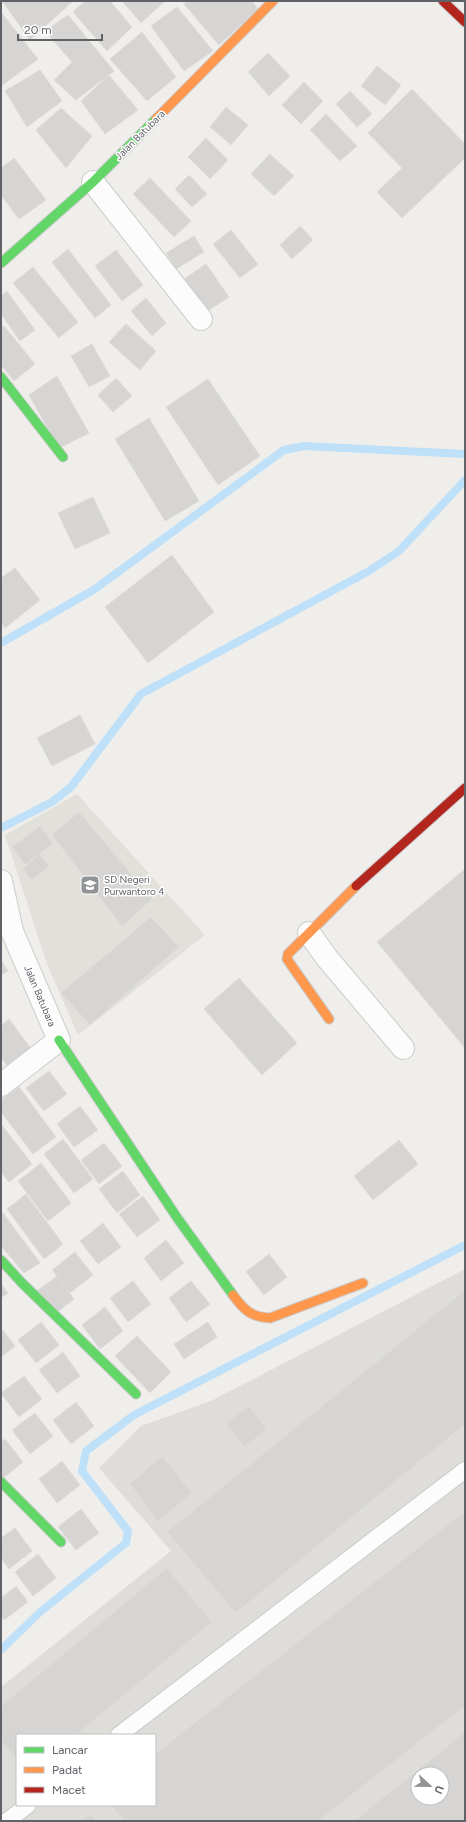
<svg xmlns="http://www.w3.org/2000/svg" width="466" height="1822" font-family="Figtree,sans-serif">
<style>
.industrial{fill:#dfddda;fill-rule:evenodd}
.education{fill:#e2e0da}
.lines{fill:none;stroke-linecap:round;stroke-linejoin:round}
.stream{stroke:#bfe0f9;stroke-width:8}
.building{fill:#d6d5d3;stroke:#deddd9;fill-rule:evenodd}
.lane-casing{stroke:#cbcccc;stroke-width:18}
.street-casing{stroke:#cbcccc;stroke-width:24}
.fast-casing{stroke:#cacacb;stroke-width:11}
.slow-casing{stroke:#cacacb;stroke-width:11}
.jam-casing{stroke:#cacacb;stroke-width:11}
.lane{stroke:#fdfcfc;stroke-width:16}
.street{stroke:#fdfcfc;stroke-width:22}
.fast{stroke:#63d668;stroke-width:9}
.slow{stroke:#ff974d;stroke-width:9}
.jam{stroke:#b3261e;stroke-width:9}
.labels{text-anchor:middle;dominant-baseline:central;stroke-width:3;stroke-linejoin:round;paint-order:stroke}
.street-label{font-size:10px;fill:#5f6368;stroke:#fff}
.poi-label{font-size:10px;fill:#5f6368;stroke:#fff;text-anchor:start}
</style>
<rect width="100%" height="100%" fill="#efeeea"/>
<path class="industrial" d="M465 1269V1821H1V1687L171 1551 99 1468 141 1426 211 1401ZM17 1735H155V1805H17ZM418 1774H442V1798H418Z"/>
<path class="education" d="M77 794 205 935 78 1035 47 964 5 835Z"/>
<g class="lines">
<g class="stream">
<path d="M1 643 95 589 284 450 304 446 465 454"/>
<path d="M1 828 52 802 71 787 141 694 369 571 399 551 465 480"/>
<path d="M1 1650 40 1612 126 1543 128 1531 82 1471 86 1451 134 1415 465 1245"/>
</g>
</g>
<g class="building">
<path d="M2 1H73L30 40Z"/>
<path d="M85 1H110L132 27 107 51 73 12Z"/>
<path d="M122 1H165L141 23Z"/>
<path d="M187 1H252L258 9 219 45 184 4Z"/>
<path d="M177 7 213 51 184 71 151 26Z"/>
<path d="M1 12 38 59 1 86Z"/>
<path d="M68 15 114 71 76 100 54 80 72 62 45 31Z"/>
<path d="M142 32 176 77 147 101 110 59Z"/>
<path d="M268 53 290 76 269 96 248 72Z"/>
<path d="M377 66 401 85 385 105 361 86Z"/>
<path d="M40 70 62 101 27 127 5 91Z"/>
<path d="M109 75 138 110 105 134 81 101Z"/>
<path d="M304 82 323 101 301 124 282 105Z"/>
<path d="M412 89 465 144V158L402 218 377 192 402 168 368 133Z"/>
<path d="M350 91 372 114 357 127 336 104Z"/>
<path d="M226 107 248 125 231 145 210 127Z"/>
<path d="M61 108 92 136 66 168 36 130Z"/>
<path d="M326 114 357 146 340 161 310 130Z"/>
<path d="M206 138 228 160 210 179 188 157Z"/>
<path d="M270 154 294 176 274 196 251 174Z"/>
<path d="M14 158 46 200 19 219 1 195V168Z"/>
<path d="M189 175 207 194 192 207 175 189Z"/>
<path d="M150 178 191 221 174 237 133 194Z"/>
<path d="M300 226 313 240 292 259 280 245Z"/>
<path d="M231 230 258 264 240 278 213 244Z"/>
<path d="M194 236 204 252 176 269 166 253Z"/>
<path d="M68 249 111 305 95 318 52 262Z"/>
<path d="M116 250 143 285 122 301 95 266Z"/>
<path d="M206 264 229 297 206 312 184 279Z"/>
<path d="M33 267 78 322 59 338 13 283Z"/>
<path d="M7 291 35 330 20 341 1 314V296Z"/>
<path d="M146 298 166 323 152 336 131 311Z"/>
<path d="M126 324 156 351 140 370 109 342Z"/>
<path d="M4 326 35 364 14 381 1 365V328Z"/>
<path d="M92 344 110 376 89 387 71 356Z"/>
<path d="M57 376 89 433 59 448 29 395Z"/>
<path d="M116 378 132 396 113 412 98 395Z"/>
<path d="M208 379 260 456 218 485 166 407Z"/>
<path d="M149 418 199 501 165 521 115 439Z"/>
<path d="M93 497 110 533 75 549 58 513Z"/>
<path d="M172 555 214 612 148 663 105 607Z"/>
<path d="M15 568 40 600 5 628 1 623V578Z"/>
<path d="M80 715 95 744 52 766 37 738Z"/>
<path d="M79 812 152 899 122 926 52 835Z"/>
<path d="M40 826 53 843 25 865 12 847Z"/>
<path d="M39 854 49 866 32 880 23 869Z"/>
<path d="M465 869V1048L377 942Z"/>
<path d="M151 917 179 947 90 1025 61 993Z"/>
<path d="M1 960 8 971 1 975Z"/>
<path d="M239 978 297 1043 262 1075 204 1009Z"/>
<path d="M9 1019 32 1050 9 1068 1 1057V1026Z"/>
<path d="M49 1071 67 1094 44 1111 26 1088Z"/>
<path d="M19 1087 56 1137 33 1154 1 1112V1100Z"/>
<path d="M80 1106 98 1130 74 1147 57 1124Z"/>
<path d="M1 1124 32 1164 9 1182 1 1172Z"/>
<path d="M63 1139 93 1179 74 1193 44 1154Z"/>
<path d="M399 1140 418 1164 373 1200 354 1176Z"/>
<path d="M104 1143 122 1166 99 1184 81 1160Z"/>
<path d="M41 1163 71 1203 48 1221 18 1181Z"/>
<path d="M123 1171 140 1195 117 1213 99 1189Z"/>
<path d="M26 1194 63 1244 44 1259 7 1209Z"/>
<path d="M143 1196 160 1220 137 1237 119 1214Z"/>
<path d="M3 1213 40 1263 24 1273 1 1246V1215Z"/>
<path d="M103 1223 121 1247 98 1264 80 1241Z"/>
<path d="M166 1240 184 1263 161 1281 144 1258Z"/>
<path d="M75 1252 93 1275 70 1293 52 1270Z"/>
<path d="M269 1254 287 1277 264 1295 246 1272Z"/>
<path d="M57 1276 74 1299 55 1314 37 1291Z"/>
<path d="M133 1281 151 1304 128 1322 110 1298Z"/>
<path d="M191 1281 210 1304 186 1322 169 1298Z"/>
<path d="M1 1284 8 1293 1 1298Z"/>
<path d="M465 1290V1424L236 1613 167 1532Z"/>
<path d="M105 1307 123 1331 100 1349 82 1325Z"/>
<path d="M41 1322 59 1345 36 1363 18 1340Z"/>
<path d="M208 1322 217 1337 184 1359 174 1344Z"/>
<path d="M1 1328 15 1346 1 1357Z"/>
<path d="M137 1336 171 1372 150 1393 115 1356Z"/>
<path d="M63 1352 80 1376 57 1393 39 1370Z"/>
<path d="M24 1376 42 1399 19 1417 1 1393Z"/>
<path d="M76 1402 94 1426 71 1444 53 1420Z"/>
<path d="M249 1406 267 1430 244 1447 226 1424Z"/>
<path d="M35 1413 53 1436 30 1454 12 1430Z"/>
<path d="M5 1439 23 1462 1 1480V1442Z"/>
<path d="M162 1456 192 1493 158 1521 130 1484Z"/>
<path d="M62 1461 80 1485 57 1503 39 1479Z"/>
<path d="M81 1509 99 1533 76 1550 58 1527Z"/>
<path d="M465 1511V1706L318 1821H124L111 1805H155V1754Z"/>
<path d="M15 1528 32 1551 9 1569 1 1558V1538Z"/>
<path d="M38 1554 56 1578 33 1596 15 1572Z"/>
<path d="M167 1568 212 1622 76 1735H17V1760L1 1740V1706Z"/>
<path d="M16 1586 28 1602 4 1620 1 1615V1598Z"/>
<path d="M465 1732V1821H354ZM418 1774H442V1798H418Z"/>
<path d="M90 1814 97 1821H82Z"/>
</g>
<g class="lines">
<g class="lane-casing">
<g id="lane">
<path d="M119 1735 465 1470"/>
<path d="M7 1821 28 1805"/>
</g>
</g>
<g class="street-casing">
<g id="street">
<path d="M93 182 201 319"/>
<path d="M1 881 12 931 59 1040 1 1085"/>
<path d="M309 933 327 958 403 1048"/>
</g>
</g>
<g class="fast-casing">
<g id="fast">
<path d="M1 263 93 182 156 119"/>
<path d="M1 377 63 457"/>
<path d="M59 1040 178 1219 233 1295"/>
<path d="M1 1260 22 1283 136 1394"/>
<path d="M1 1482 61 1542"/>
</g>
</g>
<g class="slow-casing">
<g id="slow">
<path d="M156 119 273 1"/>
<path d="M329 1019 287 959 288 954 356 886"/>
<path d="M233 1295C244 1310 251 1317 270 1318L363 1283"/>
</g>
</g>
<g class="jam-casing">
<g id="jam">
<path d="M443 1 465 22"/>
<path d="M356 886 465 788"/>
</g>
</g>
<use href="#lane" class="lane"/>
<use href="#street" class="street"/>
<use href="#fast" class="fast"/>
<use href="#slow" class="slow"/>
<use href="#jam" class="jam"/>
</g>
<defs>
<g id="school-square" transform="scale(1)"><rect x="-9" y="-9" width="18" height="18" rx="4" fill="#919496" stroke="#fff"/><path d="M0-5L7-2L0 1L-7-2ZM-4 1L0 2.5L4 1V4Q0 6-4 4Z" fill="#fff"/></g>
</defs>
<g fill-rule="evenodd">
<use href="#school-square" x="90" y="885"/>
</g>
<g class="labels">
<g class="street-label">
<text transform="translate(140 135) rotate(-45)">Jalan Batubara</text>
<text transform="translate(40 996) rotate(67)">Jalan Batubara</text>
</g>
<g class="poi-label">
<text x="104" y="879">SD Negeri<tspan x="104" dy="12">Purwantoro 4</tspan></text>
</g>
</g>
<rect width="466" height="1822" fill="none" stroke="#5f6368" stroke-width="4"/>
<rect x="16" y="1734" width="140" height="72" fill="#ffffff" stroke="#bfc1c3"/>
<rect x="24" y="1747" width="20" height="6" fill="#63d668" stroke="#bfc1c3"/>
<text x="52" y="1754" font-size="12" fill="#5f6368">Lancar</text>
<rect x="24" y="1767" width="20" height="6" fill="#ff974d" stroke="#bfc1c3"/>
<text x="52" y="1774" font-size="12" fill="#5f6368">Padat</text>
<rect x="24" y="1787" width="20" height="6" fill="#b3261e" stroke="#bfc1c3"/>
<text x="52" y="1794" font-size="12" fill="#5f6368">Macet</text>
<g transform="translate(430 1786) rotate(112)"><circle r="19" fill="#ffffff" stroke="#bfc1c3"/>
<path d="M0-3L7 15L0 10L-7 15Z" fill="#919496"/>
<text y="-6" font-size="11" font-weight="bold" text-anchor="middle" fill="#5f6368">U</text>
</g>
<path d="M18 34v6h84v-6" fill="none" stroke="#5f6368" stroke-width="2"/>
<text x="24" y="34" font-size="12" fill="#5f6368" stroke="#ffffff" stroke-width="3" paint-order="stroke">20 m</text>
</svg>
